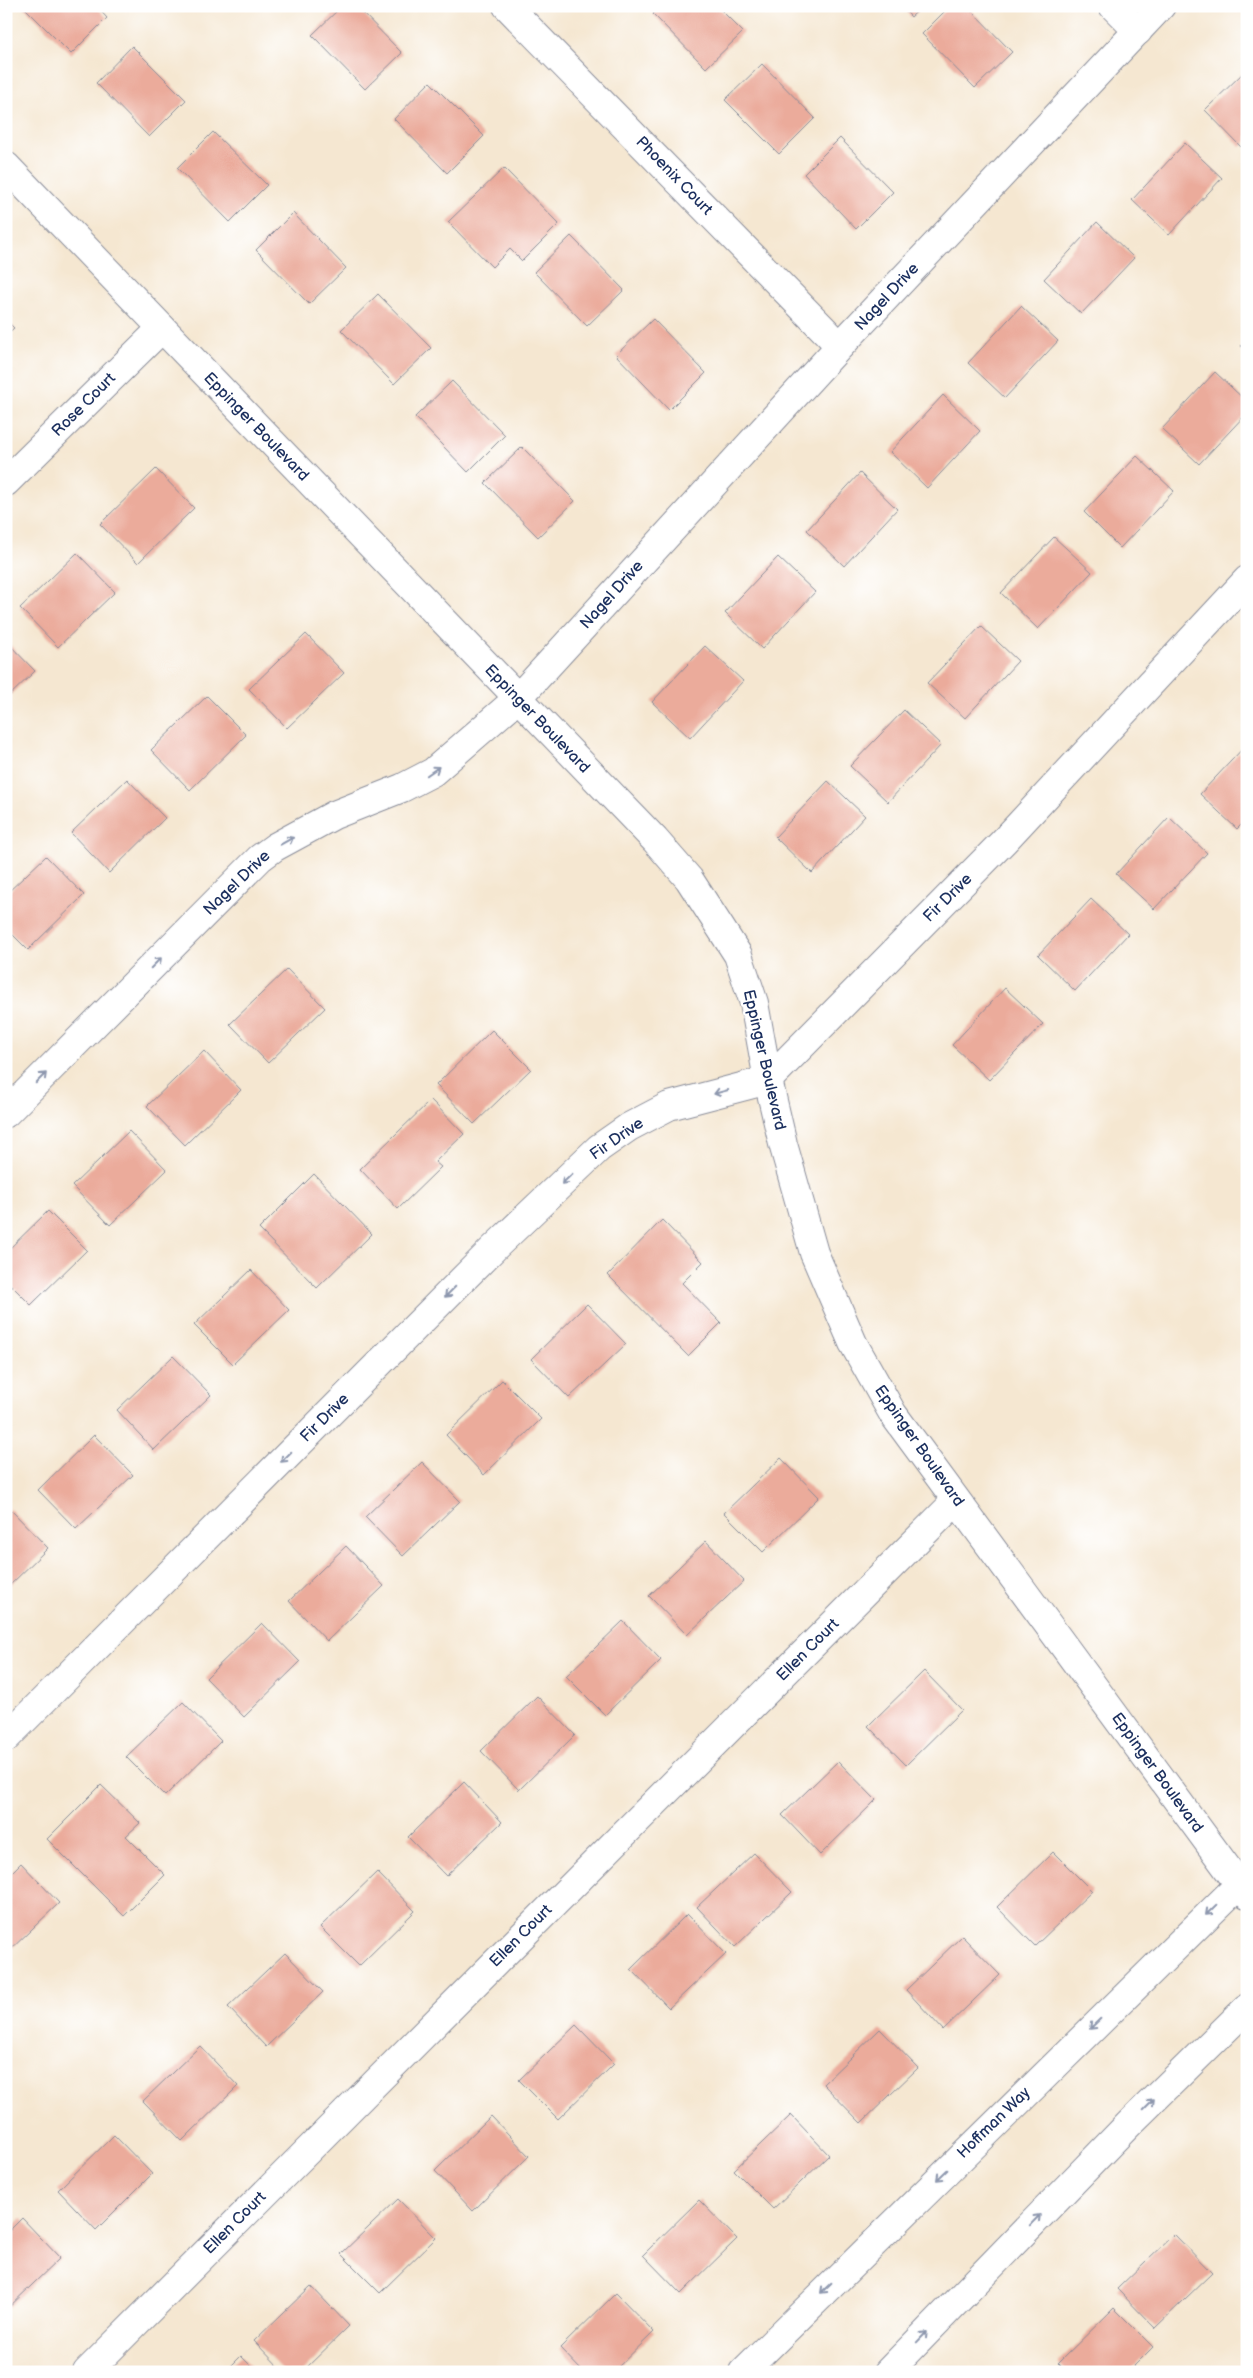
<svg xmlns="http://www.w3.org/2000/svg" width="1253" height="2378" font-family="'Balsamiq Sans',sans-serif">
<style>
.building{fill:#ebab9b}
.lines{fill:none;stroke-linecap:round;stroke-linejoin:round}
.minor-casing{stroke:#888b98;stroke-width:30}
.tertiary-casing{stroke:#888b98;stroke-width:30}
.minor{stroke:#fff;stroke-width:28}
.tertiary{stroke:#fff;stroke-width:28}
.oneway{stroke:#8d97ae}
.labels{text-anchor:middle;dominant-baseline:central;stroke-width:4.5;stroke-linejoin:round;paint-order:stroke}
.street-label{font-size:16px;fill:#1b2f5e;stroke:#fff}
</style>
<rect width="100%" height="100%" fill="#fff"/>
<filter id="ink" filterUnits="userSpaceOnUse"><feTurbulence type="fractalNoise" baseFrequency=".02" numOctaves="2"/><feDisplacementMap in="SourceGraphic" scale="10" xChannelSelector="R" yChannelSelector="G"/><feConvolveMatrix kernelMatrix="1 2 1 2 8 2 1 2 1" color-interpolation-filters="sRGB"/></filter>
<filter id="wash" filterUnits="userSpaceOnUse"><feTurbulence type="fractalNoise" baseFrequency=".0096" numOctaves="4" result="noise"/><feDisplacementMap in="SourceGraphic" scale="20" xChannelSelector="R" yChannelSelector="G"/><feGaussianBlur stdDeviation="1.12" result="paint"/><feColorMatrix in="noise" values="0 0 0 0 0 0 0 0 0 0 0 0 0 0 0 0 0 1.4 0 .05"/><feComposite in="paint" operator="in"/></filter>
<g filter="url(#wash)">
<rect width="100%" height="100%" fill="#f5e7d1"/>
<g id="blocks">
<g class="building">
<path d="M23 6H96L107 18 71 54Z"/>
<path d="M342 6H356L402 53 365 89 312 35Z"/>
<path d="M661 6H717L743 32 706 68 653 14Z"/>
<path d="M901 6H923L911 17Z"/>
<path d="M950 6H967L1012 52 975 88 922 34Z"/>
<path d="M132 46 186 100 149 137 96 83Z"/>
<path d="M762 64 815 118 779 154 725 100Z"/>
<path d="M1247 69V141L1241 147 1205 110Z"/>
<path d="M430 82 484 136 447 173 394 119Z"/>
<path d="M213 132 267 185 230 222 177 168Z"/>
<path d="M840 138 893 192 856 229 804 174Z"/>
<path d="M1185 143 1222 178 1169 235 1132 200Z"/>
<path d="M504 168 559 224 522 261 510 249 492 267 448 222Z"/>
<path d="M293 213 346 268 309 304 256 250Z"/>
<path d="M1097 222 1134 258 1081 314 1044 279Z"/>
<path d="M571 236 624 290 587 326 534 272Z"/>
<path d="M378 294 431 348 394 384 341 330Z"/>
<path d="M1021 306 1058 341 1005 398 968 363Z"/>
<path d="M653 319 706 373 669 410 616 355Z"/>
<path d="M6 320 14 328 6 335Z"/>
<path d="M1247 339V351L1241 346Z"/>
<path d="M1215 372 1247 402V413L1199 464 1162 429Z"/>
<path d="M452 381 505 435 468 472 415 417Z"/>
<path d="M943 395 980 431 927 488 890 452Z"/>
<path d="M522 447 575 501 538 537 485 483Z"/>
<path d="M1137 456 1174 491 1120 548 1084 512Z"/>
<path d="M156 469 194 508 138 563 100 524Z"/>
<path d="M860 473 897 509 844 566 807 530Z"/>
<path d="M1054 537 1092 572 1038 629 1001 593Z"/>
<path d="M77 553 115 592 58 647 20 608Z"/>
<path d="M778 557 815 592 762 649 725 613Z"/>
<path d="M981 626 1018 661 965 718 927 683Z"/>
<path d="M306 634 344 673 287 728 249 689Z"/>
<path d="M6 641 35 671 6 699Z"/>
<path d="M705 646 743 681 690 738 652 702Z"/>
<path d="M207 696 246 735 190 790 151 750Z"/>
<path d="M904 710 941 745 888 802 850 766Z"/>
<path d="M1247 744V819L1237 829 1200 794Z"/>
<path d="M127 779 165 818 109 873 71 833Z"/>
<path d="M828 781 865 816 812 873 775 837Z"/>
<path d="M1169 817 1207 853 1154 909 1116 874Z"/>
<path d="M46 856 84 895 28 950 6 928V894Z"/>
<path d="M1091 899 1128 934 1075 991 1038 955Z"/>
<path d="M287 969 325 1008 268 1063 230 1024Z"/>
<path d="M1005 988 1043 1024 989 1080 952 1045Z"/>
<path d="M492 1030 531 1069 474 1124 436 1085Z"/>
<path d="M204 1051 241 1090 185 1145 147 1106Z"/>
<path d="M431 1100 464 1134 435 1162 441 1167 398 1209 360 1169Z"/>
<path d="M129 1131 167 1170 110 1225 72 1186Z"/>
<path d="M314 1174 372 1234 317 1288 259 1229Z"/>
<path d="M48 1211 87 1250 31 1305 6 1280V1252Z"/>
<path d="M662 1220 703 1262 682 1283 721 1323 688 1356 608 1275Z"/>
<path d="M251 1270 289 1310 233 1364 194 1325Z"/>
<path d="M587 1304 626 1344 569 1398 531 1359Z"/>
<path d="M6 1330 11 1335 6 1340Z"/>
<path d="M173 1356 211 1395 154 1450 117 1410Z"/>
<path d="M502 1380 541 1419 484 1475 446 1435Z"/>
<path d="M94 1435 133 1475 76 1529 38 1490Z"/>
<path d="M781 1458 819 1497 763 1552 724 1513Z"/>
<path d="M422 1462 460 1501 403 1556 365 1517Z"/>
<path d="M10 1509 48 1548 6 1589V1513Z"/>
<path d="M706 1541 744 1581 687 1635 649 1596Z"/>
<path d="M346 1546 384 1586 327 1641 289 1601Z"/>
<path d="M623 1621 661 1660 605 1715 566 1676Z"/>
<path d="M262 1623 300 1662 244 1717 206 1678Z"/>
<path d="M924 1671 962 1710 906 1765 868 1726Z"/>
<path d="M537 1696 575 1735 519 1790 481 1751Z"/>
<path d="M183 1702 221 1741 165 1796 126 1757Z"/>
<path d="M838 1761 876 1800 820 1855 782 1815Z"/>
<path d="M464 1782 502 1822 446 1876 408 1837Z"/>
<path d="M101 1785 140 1823 126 1836 165 1875 124 1916 47 1839Z"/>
<path d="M1053 1852 1092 1891 1035 1946 997 1907Z"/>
<path d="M754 1853 792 1892 735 1947 697 1907Z"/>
<path d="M21 1863 59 1903 6 1954V1878Z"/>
<path d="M377 1872 415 1911 359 1966 320 1927Z"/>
<path d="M687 1914 726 1954 669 2008 631 1969Z"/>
<path d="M962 1936 1000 1975 943 2030 906 1990Z"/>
<path d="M285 1953 323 1992 266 2047 228 2007Z"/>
<path d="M576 2025 614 2064 558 2119 519 2080Z"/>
<path d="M880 2029 918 2068 861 2123 823 2084Z"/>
<path d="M200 2046 238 2086 182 2141 143 2101Z"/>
<path d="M791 2115 829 2155 773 2209 734 2170Z"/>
<path d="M491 2116 529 2156 473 2211 435 2171Z"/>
<path d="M114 2135 152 2174 96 2230 58 2190Z"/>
<path d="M398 2199 436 2238 380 2293 341 2254Z"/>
<path d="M699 2200 737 2239 681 2294 643 2255Z"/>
<path d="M22 2218 60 2258 6 2310V2234Z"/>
<path d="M1174 2234 1212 2273 1155 2328 1117 2289Z"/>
<path d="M311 2286 349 2326 302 2372H284L254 2341Z"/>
<path d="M616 2293 654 2332 613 2372H583L560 2348Z"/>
<path d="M1114 2308 1153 2347 1128 2372H1067L1058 2363Z"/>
<path d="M241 2356 257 2372H225Z"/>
</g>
</g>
</g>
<g filter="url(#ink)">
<use href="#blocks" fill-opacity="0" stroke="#888b98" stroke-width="1"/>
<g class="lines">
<g class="minor-casing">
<g id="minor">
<path d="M507 6 840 346"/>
<path d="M1113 6 1138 31"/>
<path d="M6 482 162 328"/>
<path d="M6 1113 260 858 275 847 334 815 402 788 433 772 517 699 840 346 1161 6"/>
<path d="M6 1738 494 1248 599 1148 629 1127 669 1106 768 1080 1003 842 1247 580"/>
<path d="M87 2372 956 1501"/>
<path d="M743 2372 1247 1877"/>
<path d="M888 2372 1129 2124 1247 2008"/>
</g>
</g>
<g class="tertiary-casing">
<path id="tertiary" d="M6 166 655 840 689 879 738 955 754 1003 768 1080 783 1144 814 1253 853 1343 893 1414 1247 1895"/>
</g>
<use href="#minor" class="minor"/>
<use href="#tertiary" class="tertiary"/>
</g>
<defs><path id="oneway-shaft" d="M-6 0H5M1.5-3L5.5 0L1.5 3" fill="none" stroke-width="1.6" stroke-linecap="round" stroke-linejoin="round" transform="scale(1.25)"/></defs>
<g class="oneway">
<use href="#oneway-shaft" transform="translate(433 771) rotate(-35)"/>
<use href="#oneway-shaft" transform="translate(287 841) rotate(-29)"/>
<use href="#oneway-shaft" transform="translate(156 963) rotate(-45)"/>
<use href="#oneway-shaft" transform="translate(41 1078) rotate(-45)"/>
<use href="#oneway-shaft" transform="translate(721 1092) rotate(165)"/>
<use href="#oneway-shaft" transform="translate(567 1179) rotate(136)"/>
<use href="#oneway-shaft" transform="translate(450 1292) rotate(135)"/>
<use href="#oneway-shaft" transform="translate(286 1457) rotate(135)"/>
<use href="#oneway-shaft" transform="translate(1211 1910) rotate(136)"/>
<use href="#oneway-shaft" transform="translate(1095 2024) rotate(136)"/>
<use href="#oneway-shaft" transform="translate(1149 2104) rotate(-45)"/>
<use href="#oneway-shaft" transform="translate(942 2175) rotate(136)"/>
<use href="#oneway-shaft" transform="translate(1035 2220) rotate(-46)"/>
<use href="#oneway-shaft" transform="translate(826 2288) rotate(136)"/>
<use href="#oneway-shaft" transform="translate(922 2337) rotate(-46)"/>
</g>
</g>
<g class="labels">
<g class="street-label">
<text transform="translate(674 176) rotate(46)">Phoenix Court</text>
<text transform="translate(887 297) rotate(-47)">Nagel Drive</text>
<text transform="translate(84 405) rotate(-45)">Rose Court</text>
<text transform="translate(256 427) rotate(46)">Eppinger Boulevard</text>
<text transform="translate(612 595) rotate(-48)">Nagel Drive</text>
<text transform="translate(537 719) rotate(46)">Eppinger Boulevard</text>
<text transform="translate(237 883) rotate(-44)">Nagel Drive</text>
<text transform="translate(948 898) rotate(-45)">Fir Drive</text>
<text transform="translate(764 1060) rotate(77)">Eppinger Boulevard</text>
<text transform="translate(617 1139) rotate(-35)">Fir Drive</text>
<text transform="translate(325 1418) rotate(-45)">Fir Drive</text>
<text transform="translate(919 1446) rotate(55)">Eppinger Boulevard</text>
<text transform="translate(808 1650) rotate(-45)">Ellen Court</text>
<text transform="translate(1157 1773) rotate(54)">Eppinger Boulevard</text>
<text transform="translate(521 1936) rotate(-45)">Ellen Court</text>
<text transform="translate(994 2123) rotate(-44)">Hoffman Way</text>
<text transform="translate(235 2223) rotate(-45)">Ellen Court</text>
</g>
</g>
<rect width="1253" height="2378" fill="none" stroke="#fff" stroke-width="25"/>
</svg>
